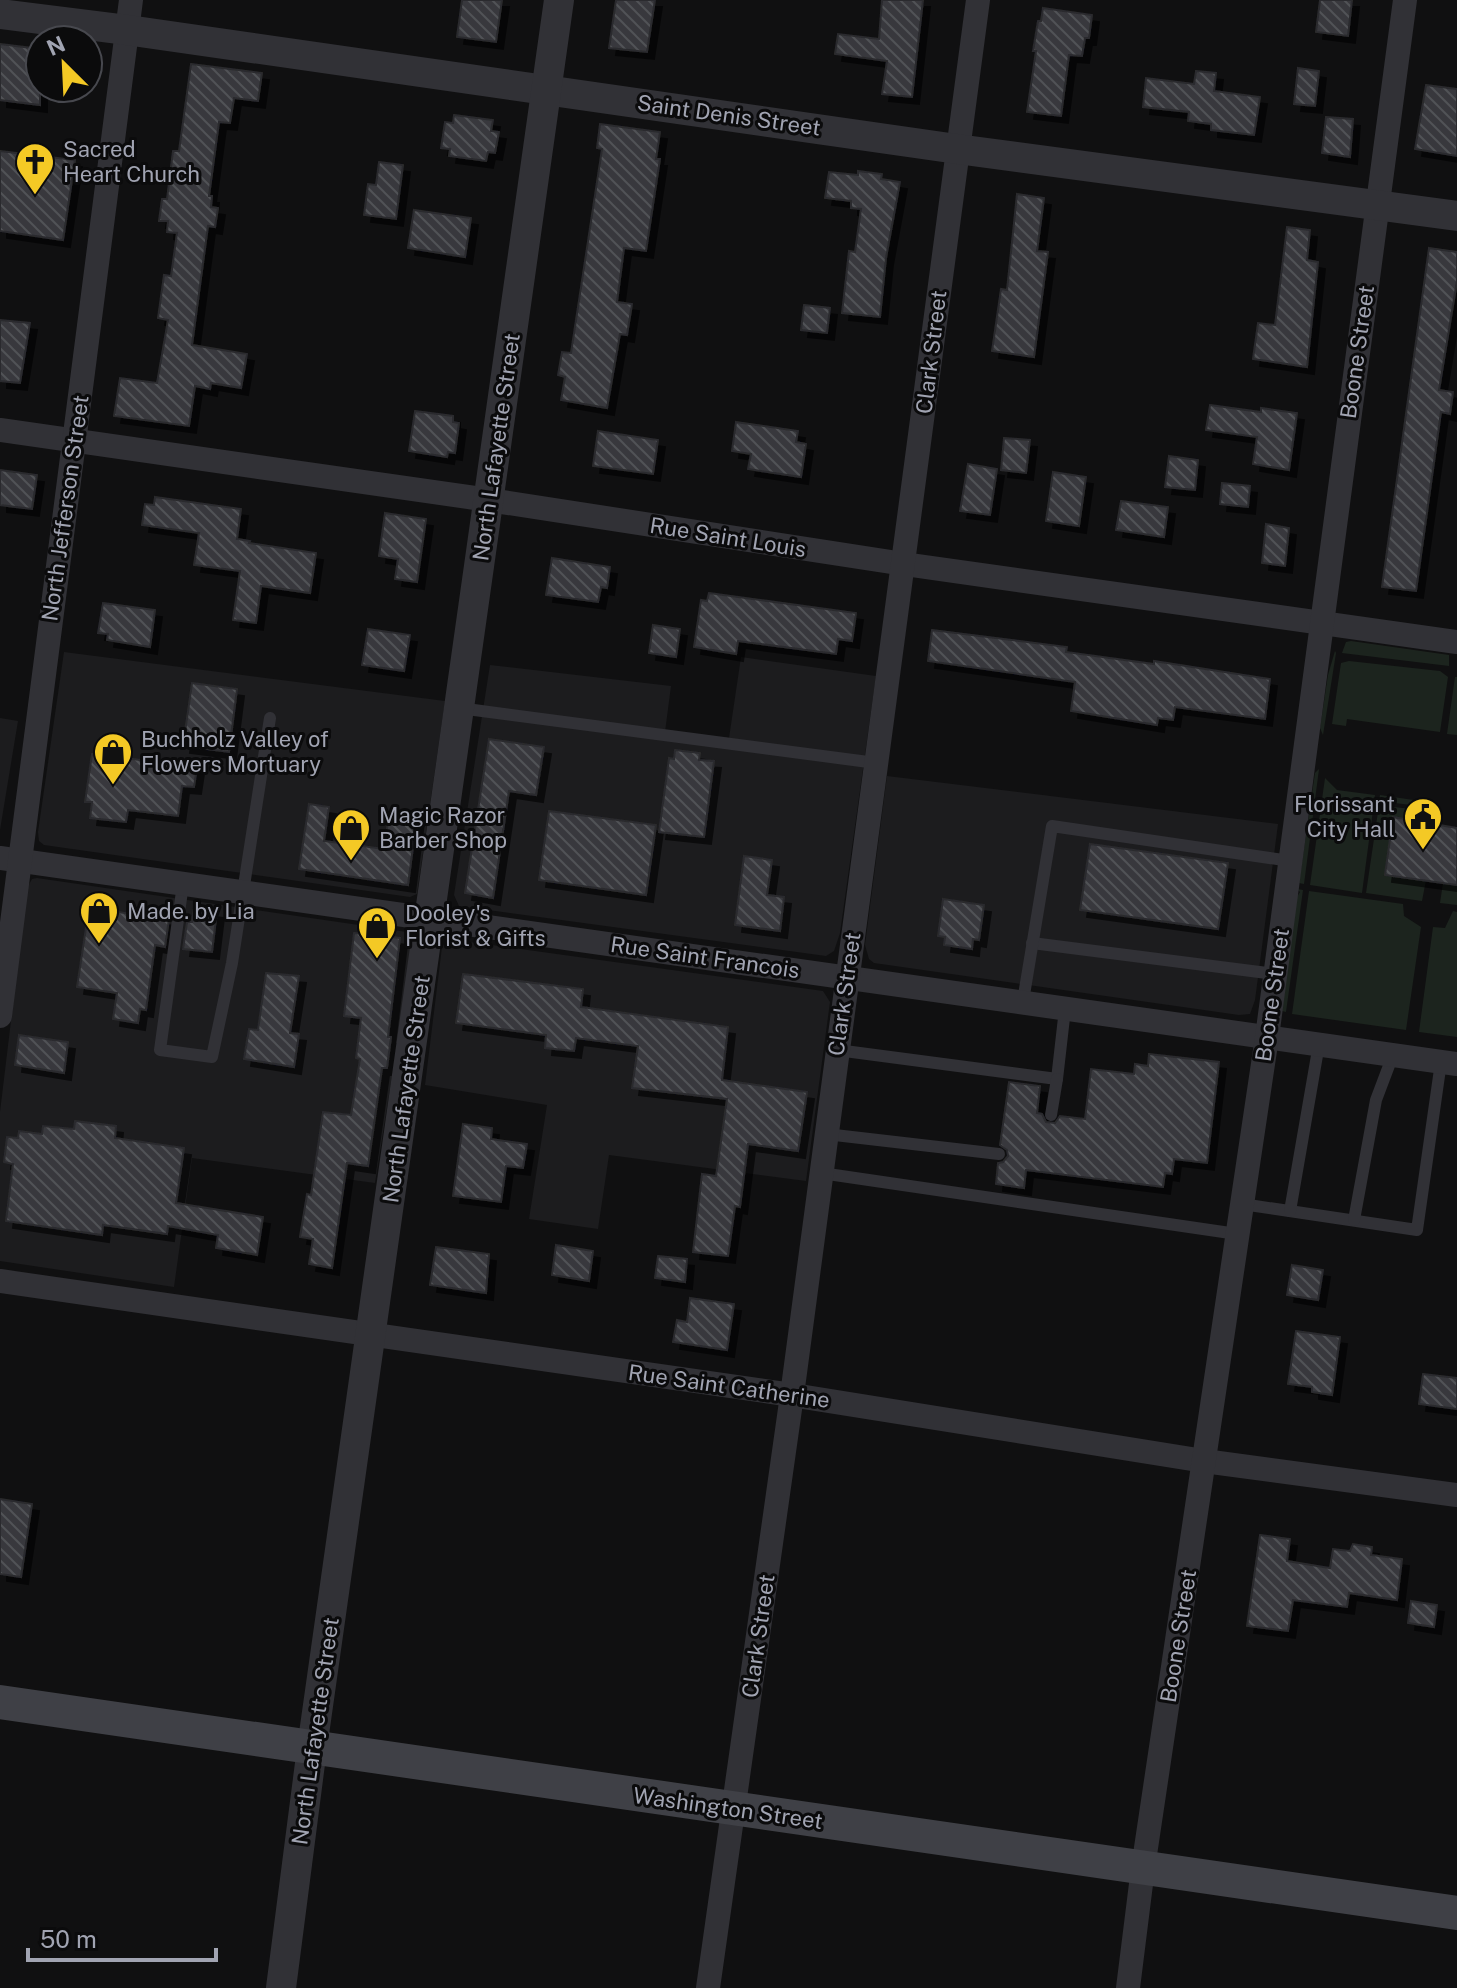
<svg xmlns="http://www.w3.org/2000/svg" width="1457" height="1988" font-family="'Public Sans',sans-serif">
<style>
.built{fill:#1c1c1e}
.grass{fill:#1c241e}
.building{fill:url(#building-back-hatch);stroke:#2a2a2d;stroke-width:2;filter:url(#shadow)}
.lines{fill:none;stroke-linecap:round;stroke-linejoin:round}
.service{stroke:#313136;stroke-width:12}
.minor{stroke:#313136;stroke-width:24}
.tertiary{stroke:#313136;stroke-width:30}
.secondary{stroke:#3f4046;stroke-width:34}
.labels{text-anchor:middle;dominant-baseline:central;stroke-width:6;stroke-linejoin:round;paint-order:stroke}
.street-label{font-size:22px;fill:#a1a4b2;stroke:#0b0b0c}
.poi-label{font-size:22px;fill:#a1a4b2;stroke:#0b0b0c;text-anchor:start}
</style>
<defs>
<pattern id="building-back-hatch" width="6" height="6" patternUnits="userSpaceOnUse" patternTransform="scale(2)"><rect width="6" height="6" fill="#37383c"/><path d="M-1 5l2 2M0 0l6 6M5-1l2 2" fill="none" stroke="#515256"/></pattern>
<filter id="shadow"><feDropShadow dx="7" dy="7" stdDeviation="0" flood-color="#0009"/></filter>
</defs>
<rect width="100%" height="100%" fill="#101011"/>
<g class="built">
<path d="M64 652 445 701 417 894 410 897 44 845 39 841 38 832Z"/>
<path d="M741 657 876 676 840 933 834 951 826 956 459 906 454 895 490 665 671 686 665 732 729 738Z"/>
<path d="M0 718 18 721 0 830Z"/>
<path d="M887 776 1278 824 1255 1000 1250 1014 1239 1015 874 963 869 959 865 945Z"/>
<path d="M37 878 407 932 413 944 375 1183 192 1158 174 1287 0 1261V1112L27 888 32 879Z"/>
<path d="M448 939 823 991 830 1002 806 1181 609 1155 598 1229 529 1219 547 1105 425 1085 442 947Z"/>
</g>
<g class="grass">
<path d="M1351 641 1449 655V666L1342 653 1346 642Z"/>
<path d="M1335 651 1336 653 1323 735 1320 728 1328 675Z"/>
<path d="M1349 661 1440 671 1448 677 1440 732 1347 719 1346 726 1332 724 1341 663Z"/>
<path d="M1455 677H1457V735L1447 734Z"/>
<path d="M1319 769 1304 884 1299 883 1315 773Z"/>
<path d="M1325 778 1337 790 1375 795 1362 893 1310 885Z"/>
<path d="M1380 795 1427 802V807L1379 801Z"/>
<path d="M1379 805 1426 811 1424 822 1393 818 1385 874 1426 880 1422 901 1366 893Z"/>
<path d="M1443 883 1457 885V905L1440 903Z"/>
<path d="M1297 889 1303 890 1286 1012 1282 1011 1297 897 1300 892Z"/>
<path d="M1309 891 1403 904 1404 916 1421 927 1406 1030 1292 1014Z"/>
<path d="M1453 911 1457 912V1037L1419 1032 1433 927 1445 928Z"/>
</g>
<g class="building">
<path d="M462 0H502L496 42 457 37Z"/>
<path d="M616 0H655L647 52 609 48Z"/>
<path d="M882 0H923L912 97 882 94 887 61 835 54 838 34 879 39Z"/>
<path d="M1320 0H1352L1348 36 1316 32Z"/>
<path d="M1043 8 1092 15 1089 38H1085L1082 56 1069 55 1061 116 1027 112 1036 51H1033L1038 21H1041Z"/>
<path d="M0 44 40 49V105L0 100Z"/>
<path d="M191 64 262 73 258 101 234 98 230 123 219 122 209 196H212L211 207 218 208 215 227 208 226 192 345 247 354 241 388 211 383 210 389 195 386 189 426 114 416 120 378 157 383 168 320 158 318 164 275 171 276 177 233 167 232 168 221H159L162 199H167L173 151H179Z"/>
<path d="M1298 68 1319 71 1315 106 1294 104Z"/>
<path d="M1196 71 1216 73 1214 91 1260 97 1254 135 1211 130V124L1188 121 1189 112 1143 107 1146 78 1194 84Z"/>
<path d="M1426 85 1457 89V156L1415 149Z"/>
<path d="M454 115 493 120 491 131 499 132 495 153 488 152 486 161 449 156 450 149 441 148 445 122 453 123Z"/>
<path d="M1326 117 1353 119 1350 157 1322 153Z"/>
<path d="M600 124 660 132 656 159H660L646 251 624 248 617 302 632 304 627 335 620 334 607 408 561 400 565 377 558 375 562 352 571 353 602 149 597 148Z"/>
<path d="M0 151 75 160 63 240 0 231Z"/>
<path d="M379 162 403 165 396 219 364 215 368 184 376 185Z"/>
<path d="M858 171 882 174 881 179 900 182 886 258 880 317 842 313 849 251 855 252 861 209 851 208V201L825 198 829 172 858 175Z"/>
<path d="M1017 194 1044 198 1037 251 1048 252 1034 357 992 351 1001 289 1007 290Z"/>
<path d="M414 210 471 218 465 257 408 248Z"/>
<path d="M1287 227 1310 230 1307 260 1318 262 1307 367 1253 359 1258 323 1275 325Z"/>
<path d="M1429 248 1457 252V281L1439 390 1453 392 1450 414 1441 412 1416 591 1382 587Z"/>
<path d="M804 305 830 308 827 333 801 330Z"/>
<path d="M0 320 30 323 20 383 0 381Z"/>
<path d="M1210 405 1261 412V408L1297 413 1289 470 1253 464 1257 437 1206 430Z"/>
<path d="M415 411 453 416V422L459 423 455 453 448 452 447 457 409 451Z"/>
<path d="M736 422 798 431 796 442 806 444 801 477 748 469 751 454 732 451Z"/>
<path d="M598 431 658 440 653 474 593 466Z"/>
<path d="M1004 438 1030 440 1026 473 1001 470Z"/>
<path d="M1169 456 1198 460 1195 490 1165 487Z"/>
<path d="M968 464 997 469 990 515 960 511Z"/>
<path d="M0 470 37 475 32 509 0 505Z"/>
<path d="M1053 472 1086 477 1079 526 1046 521Z"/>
<path d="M1222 483 1250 486 1248 507 1220 504Z"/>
<path d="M155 497 241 509 237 539 250 541 249 543 316 553 310 593 261 586 256 623 233 620 240 571 194 565 199 533 142 525 145 504 154 505Z"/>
<path d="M1121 501 1168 507 1164 537 1116 530Z"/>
<path d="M385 513 426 519 417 582 395 579 398 559 379 556Z"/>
<path d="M1266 524 1289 528 1285 566 1262 563Z"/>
<path d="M552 558 610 567 607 588 601 587 598 602 546 595Z"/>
<path d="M709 593 856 613 852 641 838 639 836 654 738 641 736 654 694 647 701 600 707 601Z"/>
<path d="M103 603 155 610 150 647 107 640 108 634 98 633Z"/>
<path d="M653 625 680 629 676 657 649 653Z"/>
<path d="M368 629 410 635 404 671 362 665Z"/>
<path d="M932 630 1067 647 1066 652 1154 664V661L1270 679 1265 719 1175 707 1173 720 1158 718 1157 725 1071 711 1075 682 928 661Z"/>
<path d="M192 683 237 689 229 752 183 746Z"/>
<path d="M489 739 544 747 536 795 509 791 493 898 465 893Z"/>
<path d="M675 750 700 753 699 760 714 761 704 837 659 832 669 758 674 759Z"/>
<path d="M92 754 197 767 194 787 182 786 178 816 128 810 126 822 90 818 92 802H85Z"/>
<path d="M309 804 329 807 324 841 384 849 389 814 417 816 408 885 299 869Z"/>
<path d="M549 811 656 825 646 895 539 880Z"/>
<path d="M1393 817 1457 828V885L1385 875Z"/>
<path d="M1090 844 1228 863 1218 929 1080 910Z"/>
<path d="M744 856 772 860 767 895 784 897 780 931 735 925Z"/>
<path d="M943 899 984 905 979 940 973 939 972 949 944 945 945 937 938 936Z"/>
<path d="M89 908 169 919 165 947 155 945 146 1010 140 1009 138 1023 113 1019 117 993 77 987Z"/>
<path d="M194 908 217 911 212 952 183 949 187 922H192Z"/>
<path d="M354 933 400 938 388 1037H391L387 1068H382L368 1166 347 1163 332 1268 309 1264 313 1239 300 1237 307 1194 311 1195 323 1112 351 1115 360 1059 356 1058 361 1018 344 1016Z"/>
<path d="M266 973 299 976 290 1033 299 1034 294 1067 244 1059 249 1029 258 1030Z"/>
<path d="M463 974 583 989 581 1007 728 1027 722 1080 807 1092 798 1151 748 1144 740 1207 735 1206 728 1256 693 1252 702 1174 716 1176 727 1099 632 1088 638 1046 576 1038 574 1051 545 1048 546 1035 456 1023Z"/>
<path d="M19 1035 68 1042 64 1073 15 1065Z"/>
<path d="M1149 1054 1219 1062 1207 1163 1174 1159 1172 1174 1165 1173 1163 1187 1026 1170 1024 1188 996 1184 998 1163 1003 1162 1008 1156 1007 1150 1000 1145 1009 1082 1040 1086 1037 1113 1042 1114 1046 1122 1055 1123 1060 1116 1085 1119 1091 1069 1134 1074 1135 1064 1148 1066Z"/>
<path d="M75 1121 116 1126 115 1138 184 1148 176 1203 263 1217 257 1255 216 1248 218 1235 168 1226 167 1234 103 1225 102 1235 6 1221 13 1164 4 1162 7 1137 18 1138 19 1131 42 1134 43 1126 74 1129Z"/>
<path d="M463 1124 492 1128 491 1139 527 1144 523 1168 506 1166 501 1202 453 1196Z"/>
<path d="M556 1245 593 1251 589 1281 552 1275Z"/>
<path d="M436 1247 489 1254 486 1293 430 1285Z"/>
<path d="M658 1256 687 1259 685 1282 655 1278Z"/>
<path d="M1292 1265 1323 1270 1318 1300 1287 1295Z"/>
<path d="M690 1298 734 1304 727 1350 673 1342 677 1320 687 1322Z"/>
<path d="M1296 1331 1340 1337 1332 1395 1312 1392V1387L1288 1384Z"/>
<path d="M1423 1374 1457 1378V1409L1419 1404Z"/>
<path d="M0 1499 32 1504 21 1577 0 1574Z"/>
<path d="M1260 1535 1290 1539 1287 1561 1330 1568 1333 1549 1350 1551 1353 1544 1372 1547 1371 1555 1402 1559 1397 1600 1349 1593 1347 1607 1293 1600 1288 1631 1247 1626Z"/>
<path d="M1411 1601 1437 1605 1434 1627 1408 1623Z"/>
</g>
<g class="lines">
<g class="service">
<path d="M459 708 876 763"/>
<path d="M183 884 160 1050 212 1057 232 963 270 718"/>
<path d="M1032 943 1275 974"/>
<path d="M1023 1001 1052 826 1290 861"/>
<path d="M837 1050 1057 1079 1065 1009"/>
<path d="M1051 1115 1057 1079"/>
<path d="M826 1134 999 1154"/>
<path d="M821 1173 1237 1234"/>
<path d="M1242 1204 1417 1230 1441 1062"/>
<path d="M1290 1211 1319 1044"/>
<path d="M1354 1220 1376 1100 1393 1055"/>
</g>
<g class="minor">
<path d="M0 430 489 500 904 564 1457 642"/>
<path d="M0 858 1457 1064"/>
<path d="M0 1016 131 0"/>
<path d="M0 1281 792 1395 1204 1461 1457 1495"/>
<path d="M708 1988 792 1395 978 0"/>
<path d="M1128 1988 1143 1868 1267 1037 1405 0"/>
</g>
<g class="tertiary">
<path d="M0 14 127 30 957 149 1457 216"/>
<path d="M281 1988 312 1748 559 0"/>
</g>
<path class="secondary" d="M0 1702 1457 1913"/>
</g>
<defs>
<g id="church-pin" transform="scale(2)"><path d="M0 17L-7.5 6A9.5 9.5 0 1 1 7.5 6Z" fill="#f4c925" stroke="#0b0b0c"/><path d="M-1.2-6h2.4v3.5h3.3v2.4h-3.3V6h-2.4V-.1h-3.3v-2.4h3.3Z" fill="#111"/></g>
<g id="shop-pin" transform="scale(2)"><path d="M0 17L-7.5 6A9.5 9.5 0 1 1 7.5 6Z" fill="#f4c925" stroke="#0b0b0c"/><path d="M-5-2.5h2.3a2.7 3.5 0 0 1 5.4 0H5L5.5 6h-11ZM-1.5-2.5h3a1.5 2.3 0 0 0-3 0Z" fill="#111"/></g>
<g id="civic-pin" transform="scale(2)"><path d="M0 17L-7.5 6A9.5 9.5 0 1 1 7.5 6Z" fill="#f4c925" stroke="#0b0b0c"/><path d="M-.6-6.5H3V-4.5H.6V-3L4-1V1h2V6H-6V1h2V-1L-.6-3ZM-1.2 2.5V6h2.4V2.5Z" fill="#111"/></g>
</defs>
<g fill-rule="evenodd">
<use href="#church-pin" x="35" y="162"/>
<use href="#shop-pin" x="113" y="752"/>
<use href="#civic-pin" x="1423" y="817"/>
<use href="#shop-pin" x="351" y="828"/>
<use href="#shop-pin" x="99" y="911"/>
<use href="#shop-pin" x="377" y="926"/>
</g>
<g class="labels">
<g class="street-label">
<text transform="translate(729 115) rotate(8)">Saint Denis Street</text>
<text transform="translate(931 352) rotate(-83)">Clark Street</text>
<text transform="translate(1357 352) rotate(-82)">Boone Street</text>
<text transform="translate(496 447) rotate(-82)">North Lafayette Street</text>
<text transform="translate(65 508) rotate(-82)">North Jefferson Street</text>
<text transform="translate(728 537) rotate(9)">Rue Saint Louis</text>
<text transform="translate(705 957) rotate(8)">Rue Saint Francois</text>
<text transform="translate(844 994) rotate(-82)">Clark Street</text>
<text transform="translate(1272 995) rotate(-82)">Boone Street</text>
<text transform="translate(406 1089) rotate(-82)">North Lafayette Street</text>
<text transform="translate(729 1386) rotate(8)">Rue Saint Catherine</text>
<text transform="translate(758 1636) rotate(-82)">Clark Street</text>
<text transform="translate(1178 1636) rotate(-81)">Boone Street</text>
<text transform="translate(315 1731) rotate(-82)">North Lafayette Street</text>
<text transform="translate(728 1808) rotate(8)">Washington Street</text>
</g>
<g class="poi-label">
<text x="63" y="149">Sacred<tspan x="63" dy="25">Heart Church</tspan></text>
<text x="141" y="739">Buchholz Valley of<tspan x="141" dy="25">Flowers Mortuary</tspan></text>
<text x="1395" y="804" text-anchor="end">Florissant<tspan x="1395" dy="25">City Hall</tspan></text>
<text x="379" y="815">Magic Razor<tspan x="379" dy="25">Barber Shop</tspan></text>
<text x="127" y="911">Made. by Lia</text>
<text x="405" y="913">Dooley's<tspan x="405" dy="25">Florist &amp; Gifts</tspan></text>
</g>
</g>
<g transform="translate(64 64) rotate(336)"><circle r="38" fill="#0b0b0c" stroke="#47484e" stroke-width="2"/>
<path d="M0-6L14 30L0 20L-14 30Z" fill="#f4c925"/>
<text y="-12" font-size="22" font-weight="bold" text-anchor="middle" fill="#a1a4b2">N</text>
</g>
<path d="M28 1948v12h188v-12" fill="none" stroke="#a1a4b2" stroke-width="4"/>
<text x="40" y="1948" font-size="24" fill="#a1a4b2" stroke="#0b0b0c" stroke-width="6" paint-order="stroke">50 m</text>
</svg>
